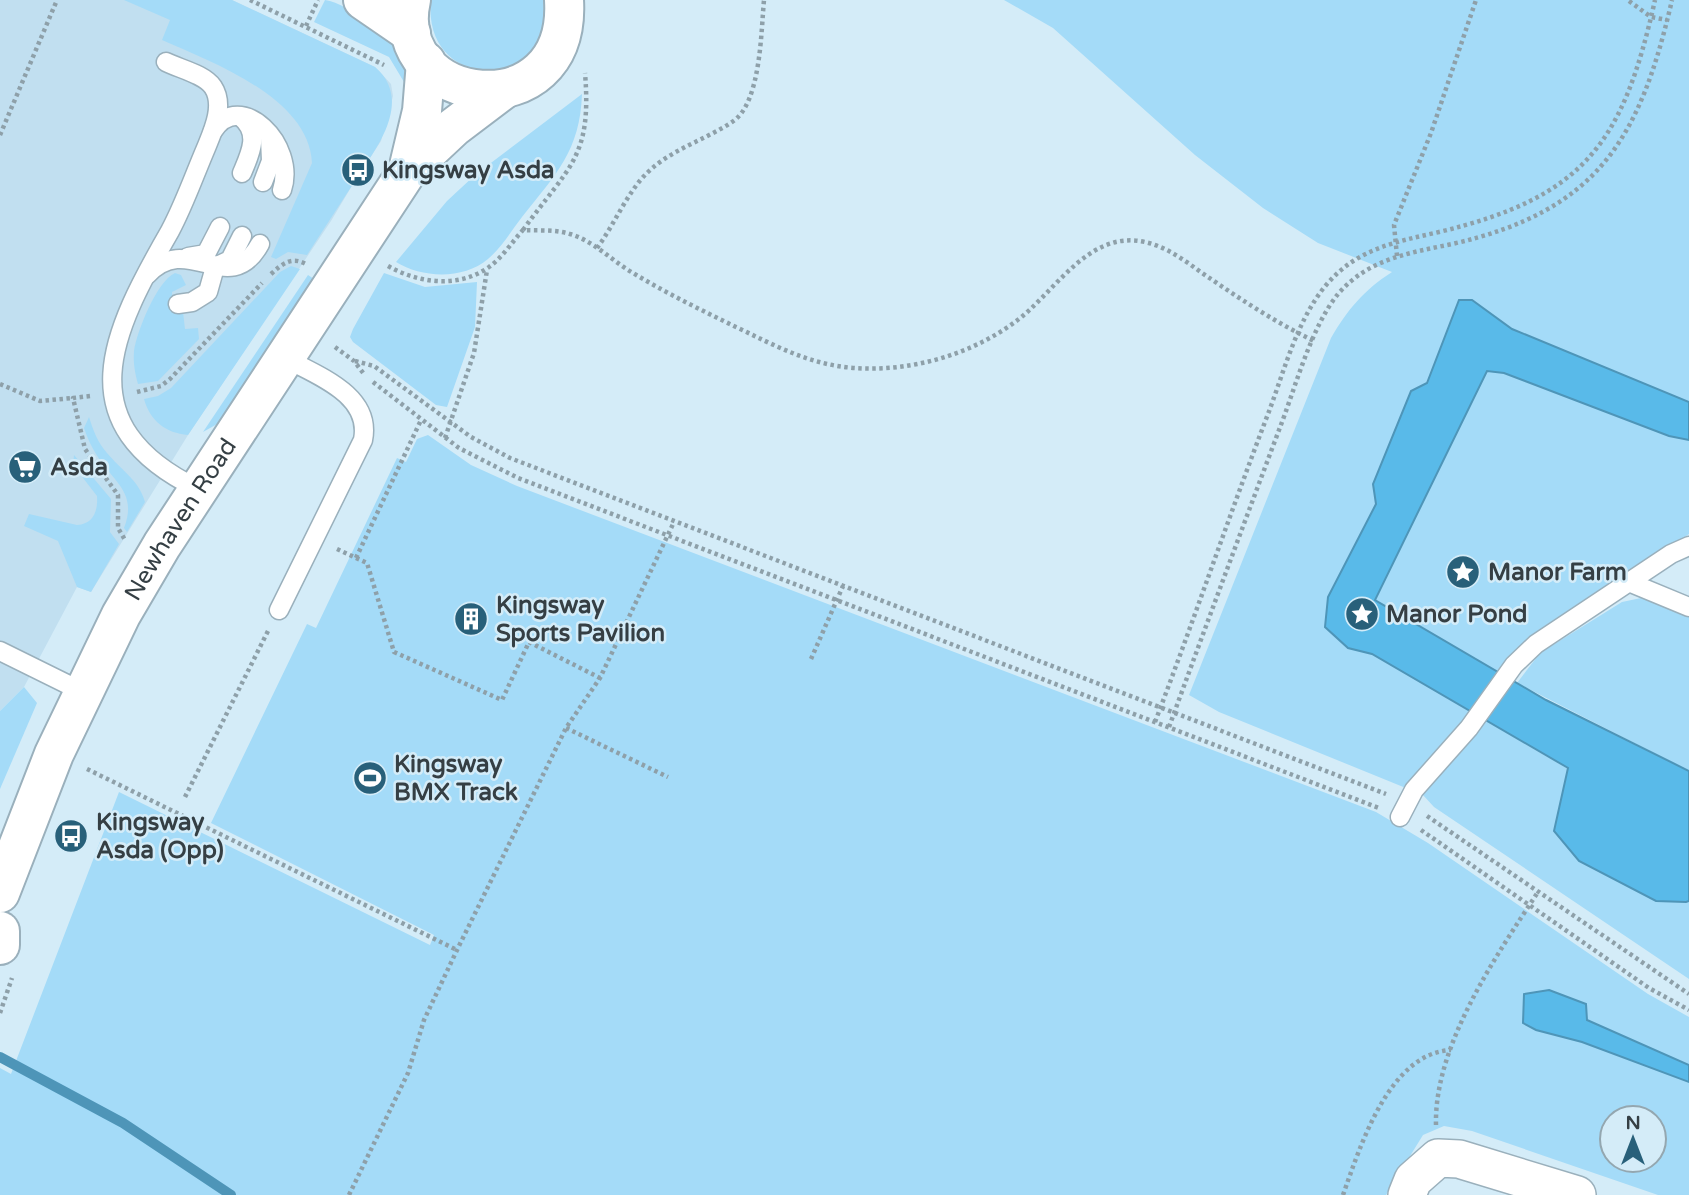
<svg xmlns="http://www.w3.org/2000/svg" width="1689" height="1195" font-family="'Varela Round',sans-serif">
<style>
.built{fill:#c1dff0}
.green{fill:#a4dbf8;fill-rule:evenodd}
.water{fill:#59bae9;stroke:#4e95b8;stroke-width:2}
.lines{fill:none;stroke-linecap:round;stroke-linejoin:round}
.stream{stroke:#4e95b8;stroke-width:10}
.lane-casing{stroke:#9ab0bc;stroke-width:21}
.street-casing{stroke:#9ab0bc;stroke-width:40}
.secondary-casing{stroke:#9ab0bc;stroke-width:42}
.path{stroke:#8ea0a9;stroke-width:4.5;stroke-dasharray:3.5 3.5;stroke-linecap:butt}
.lane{stroke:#fff;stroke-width:18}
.street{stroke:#fff;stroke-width:37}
.secondary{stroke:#fff;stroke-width:38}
.labels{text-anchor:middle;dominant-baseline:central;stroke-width:5;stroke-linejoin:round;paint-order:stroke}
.poi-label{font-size:24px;font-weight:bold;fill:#353f44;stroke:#d4ecf8;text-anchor:start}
.street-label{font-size:24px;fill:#353f44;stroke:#d4ecf8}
</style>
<rect width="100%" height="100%" fill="#d4ecf8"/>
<path class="built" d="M0 0H232L375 67 391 84 393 96 381 141 366 164 358 159 345 179 353 184 331 221 188 435 91 592 77 587 24 687 0 711Z"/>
<g class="green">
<path d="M124 0H232L375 67C408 95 386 135 366 164L358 159 345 179 353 184 307 255 288 252 276 259 271 257 312 163C309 98 214 63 162 40L170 20Z"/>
<path d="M325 0C350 3 395 42 406 65 409 71 407 80 407 87L389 57 314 22Z"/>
<path d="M431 0H547C551 98 421 91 431 0Z"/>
<path d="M1004 0H1689V402L1512 329 1472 300H1459L1427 383 1411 391 1373 484 1376 504 1328 597 1348 648 1372 654 1568 769 1563 797 1686 902 1689 901V979L1434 807 1423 795 1219 712 1189 695 1331 338C1348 309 1364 290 1392 272L1318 243 1263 208 1195 155 1053 28Z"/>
<path d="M582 94C580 151 556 174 522 217 511 231 502 247 488 259 463 280 422 278 396 262L447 201 475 175Z"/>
<path d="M291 266 300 269 188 435C166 433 150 421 144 399L158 396 171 388 280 272Z"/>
<path d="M175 273 181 275 186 285 172 292 173 312H183L185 329 198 328 199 339 158 381 138 384C135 373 133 363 134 351 137 331 157 281 175 273Z"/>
<path d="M384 273 425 287 477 282 475 327 447 407 436 405 353 342 350 337 353 329Z"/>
<path d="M308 275 314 279 219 423 203 432Z"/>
<path d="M1487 371 1504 373 1669 436 1689 440V534L1527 642 1498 672 1375 601Z"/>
<path d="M89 417C93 430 98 443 107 453 121 470 139 480 145 502L127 532 124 528C138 492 113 482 96 454 91 446 87 437 84 428Z"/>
<path d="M428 435 471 465 517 486 1376 812 1428 843 1648 994 1689 1017V1065L1587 1020 1536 1030 1582 1042 1689 1082V1195H1658L1472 1131 1444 1126 1423 1135 1386 1195H0V1068L11 1074 119 792 430 945 434 935 211 823 307 624 316 628 397 458 406 462 417 439ZM1612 1118H1654V1160H1612Z"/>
<path d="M74 455 111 499 110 532 119 544 91 592 77 587 58 541 24 526 29 514 77 525C94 524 98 510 97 496L73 465Z"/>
<path d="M1641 598 1689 616V771L1517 683 1540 653 1622 602Z"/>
<path d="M24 687 37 703 0 789V711Z"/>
</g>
<g class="water">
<path d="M1459 300H1472L1512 329 1689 402V440L1669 436 1504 373 1487 371 1375 600 1546 700 1689 771V901L1686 902 1656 901 1579 861 1554 831 1568 768 1372 654 1348 648 1325 627 1328 597 1376 504 1373 484 1411 391 1427 383Z"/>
<path d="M1549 990 1586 1004 1587 1020 1689 1065V1082L1582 1042 1536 1030 1523 1023 1524 994Z"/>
</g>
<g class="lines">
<path class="stream" d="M0 1057 123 1123 231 1195"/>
<g class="lane-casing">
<g id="lane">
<path d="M166 62C180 69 204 74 213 87 225 105 213 131 206 148 194 176 184 205 170 231 112 332 65 424 198 489"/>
<path d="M241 117C261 133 250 154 242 173"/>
<path d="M213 131C240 88 297 145 282 190"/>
<path d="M263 182 271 161 270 138"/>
<path d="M188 257 206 254 220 227"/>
<path d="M147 275C188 230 229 300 260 244"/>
<path d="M178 304 192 302 208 292 215 267 230 260 242 236"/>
<path d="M1631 583 1689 607"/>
<path d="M279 610 363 440C372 395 318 376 285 358"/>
<path d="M0 651 83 692"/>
<path d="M1400 817 1414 790 1469 728 1514 665 1536 644 1671 554 1689 546"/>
</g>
</g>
<g class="street-casing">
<path id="street" d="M1407 1195 1413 1180 1438 1158 1459 1159 1577 1195"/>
</g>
<g class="secondary-casing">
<g id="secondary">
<path d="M363 0 411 33"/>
<path d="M411 0C387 108 572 131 564 0"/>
<path d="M408 170 422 111 426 62"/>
<path id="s1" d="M0 893 54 754 121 615 162 545 408 170 454 127 503 90"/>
<path d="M0 931V945"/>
</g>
</g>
<g class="path">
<path d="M250 0 384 65"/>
<path d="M1629 1 1651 17 1667 20"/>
<path d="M306 26 318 0"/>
<path d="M0 135 57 0"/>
<path d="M523 230C569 166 592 158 585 73"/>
<path d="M597 248C615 224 627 192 648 172 672 149 705 140 732 122 761 104 761 31 764 0"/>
<path d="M1397 256 1394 225 1431 133 1476 0"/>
<path d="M388 266C418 283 458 289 489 267 502 258 512 242 523 230 538 231 555 229 570 234 594 241 612 261 633 273 666 293 701 310 736 327 776 346 810 365 855 368 910 372 970 355 1015 322 1054 294 1088 229 1145 242 1172 248 1192 267 1214 281 1246 303 1279 324 1314 341"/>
<path d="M271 274C282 264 291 256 306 264"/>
<path d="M335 347 354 361 364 374"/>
<path d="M355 361 374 366 471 437 510 458 1386 794"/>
<path d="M373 382 459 448 518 478 1379 808"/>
<path d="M0 384 40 401 73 398"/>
<path d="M137 392 161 386 170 379 262 283"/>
<path d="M90 396 73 398 85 449 118 495V528L125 540"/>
<path d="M445 438 474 353 487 270"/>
<path d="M337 549 367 563 394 652 502 700 529 642 600 678"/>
<path d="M356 558 421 420"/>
<path d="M811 659 843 586"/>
<path d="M1155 722C1194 620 1229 516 1268 414 1284 372 1297 319 1327 284 1357 249 1395 242 1439 232 1585 197 1623 143 1655 0"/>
<path d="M1169 727C1205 628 1242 529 1279 430 1295 389 1311 327 1338 294 1368 259 1409 253 1452 244 1598 211 1640 139 1672 0"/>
<path d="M566 728 668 777"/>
<path d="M87 769 457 950"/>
<path d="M185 797 269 629"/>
<path d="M1427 816 1689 994"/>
<path d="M1421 830 1649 988 1689 1010"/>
<path d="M0 1013 12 978"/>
<path d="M1436 1125C1434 1046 1496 956 1538 892"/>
<path d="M349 1195 408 1073 424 1020 457 950 566 728 600 678 674 522"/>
<path d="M1343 1195C1360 1147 1389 1053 1451 1050"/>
</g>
<use href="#lane" class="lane"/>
<use href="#street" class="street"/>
<use href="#secondary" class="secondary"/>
</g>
<defs>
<g id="bus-disc" transform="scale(1.75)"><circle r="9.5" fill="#28607a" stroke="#d4ecf8"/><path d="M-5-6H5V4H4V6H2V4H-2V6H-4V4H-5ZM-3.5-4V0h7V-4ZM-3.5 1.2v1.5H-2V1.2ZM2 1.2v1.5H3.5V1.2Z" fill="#fff"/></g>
<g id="supermarket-disc" transform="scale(1.75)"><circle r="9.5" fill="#28607a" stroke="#d4ecf8"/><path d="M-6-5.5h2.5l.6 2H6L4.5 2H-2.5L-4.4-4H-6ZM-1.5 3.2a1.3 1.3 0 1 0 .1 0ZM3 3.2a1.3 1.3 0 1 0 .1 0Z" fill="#fff"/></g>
<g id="sight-disc" transform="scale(1.75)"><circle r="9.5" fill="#28607a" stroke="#d4ecf8"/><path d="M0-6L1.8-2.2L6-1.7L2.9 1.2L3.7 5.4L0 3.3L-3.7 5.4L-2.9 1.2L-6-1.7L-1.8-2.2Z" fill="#fff"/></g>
<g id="building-disc" transform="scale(1.75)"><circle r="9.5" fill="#28607a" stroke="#d4ecf8"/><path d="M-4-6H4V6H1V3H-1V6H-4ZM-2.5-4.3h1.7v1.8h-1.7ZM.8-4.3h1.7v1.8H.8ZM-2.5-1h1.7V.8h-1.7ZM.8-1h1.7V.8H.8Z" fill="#fff"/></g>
<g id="stadium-disc" transform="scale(1.75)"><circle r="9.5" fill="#28607a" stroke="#d4ecf8"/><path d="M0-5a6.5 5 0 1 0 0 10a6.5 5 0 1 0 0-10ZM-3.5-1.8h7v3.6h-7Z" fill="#fff"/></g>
</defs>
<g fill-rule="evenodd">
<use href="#bus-disc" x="358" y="170"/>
<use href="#supermarket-disc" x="25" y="467"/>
<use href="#sight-disc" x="1463" y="572"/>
<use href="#sight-disc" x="1362" y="614"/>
<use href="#building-disc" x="471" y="619"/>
<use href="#stadium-disc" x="370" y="778"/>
<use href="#bus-disc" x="71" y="836"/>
</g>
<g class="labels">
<g class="poi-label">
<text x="382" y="170">Kingsway Asda</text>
<text x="50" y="467">Asda</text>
<text x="1488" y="572">Manor Farm</text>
<text x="496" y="605">Kingsway<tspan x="496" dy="28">Sports Pavilion</tspan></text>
<text x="1386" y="614">Manor Pond</text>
<text x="394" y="764">Kingsway<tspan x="394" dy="28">BMX Track</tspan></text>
<text x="96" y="822">Kingsway<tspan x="96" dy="28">Asda (Opp)</tspan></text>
</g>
<g class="street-label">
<text stroke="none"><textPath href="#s1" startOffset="416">Newhaven Road</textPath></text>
</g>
</g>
<g transform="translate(1633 1139)"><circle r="33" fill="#d4ecf8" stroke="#94a7b0" stroke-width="2"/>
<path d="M0-5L12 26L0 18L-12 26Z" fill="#28607a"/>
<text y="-10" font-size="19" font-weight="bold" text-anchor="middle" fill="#353f44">N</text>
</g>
</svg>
